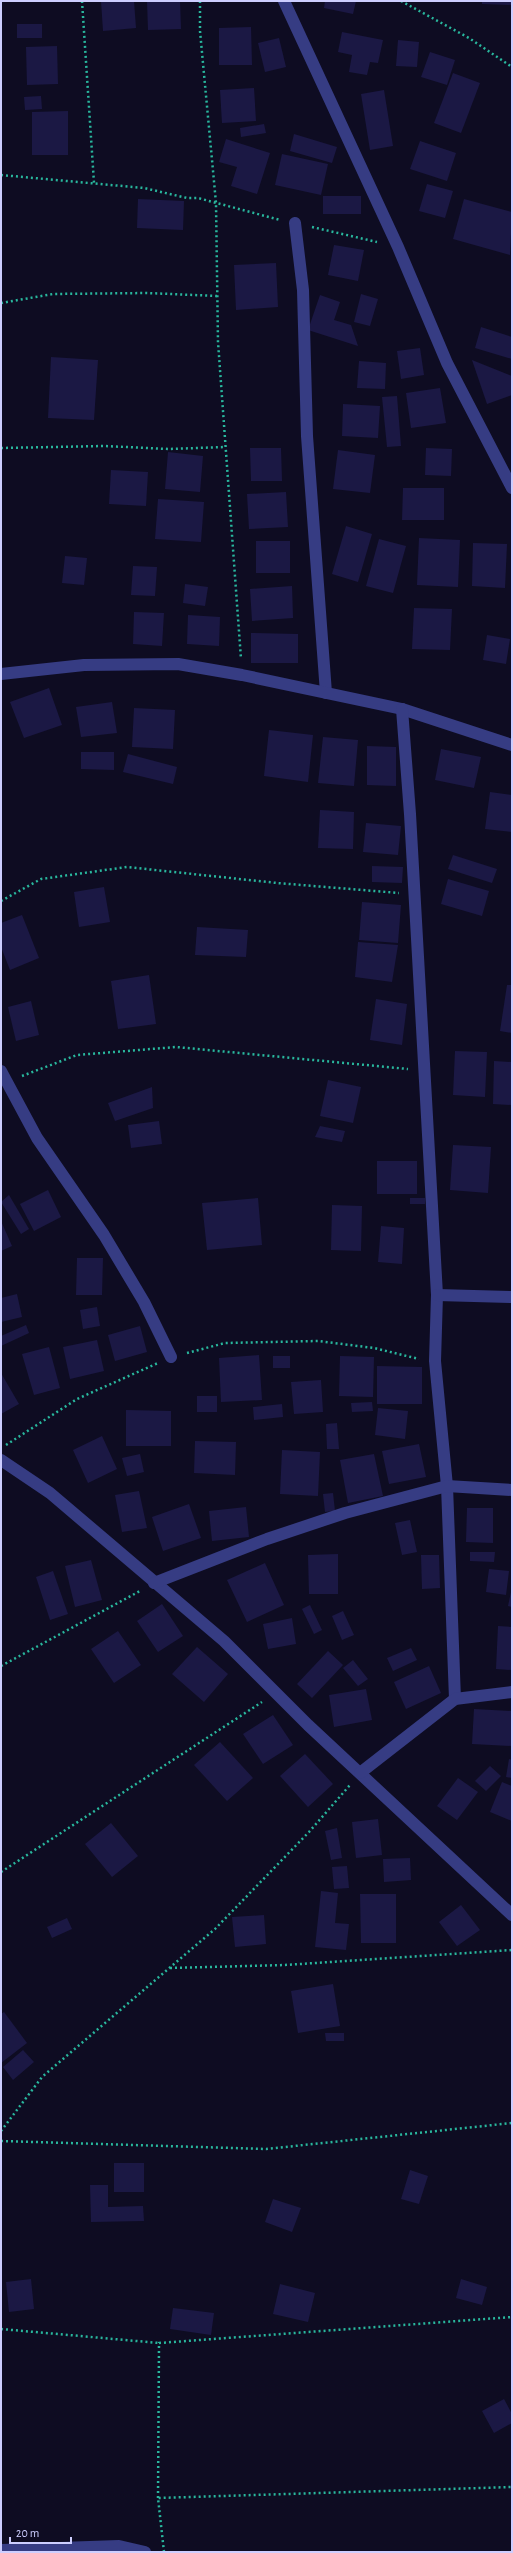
<svg xmlns="http://www.w3.org/2000/svg" width="513" height="2553" font-family="'Alegreya Sans',sans-serif">
<style>
.building{fill:#1b1844}
.lines{fill:none;stroke-linecap:round;stroke-linejoin:round}
.path{stroke:#29b79d;stroke-width:2.5;stroke-dasharray:2 3;stroke-linecap:butt}
.minor{stroke:#363c83;stroke-width:12}
</style>
<rect width="100%" height="100%" fill="#0e0c22"/>
<g class="building">
<path d="M101 1H134L136 28 103 31Z"/>
<path d="M147 1H180L181 29 148 30Z"/>
<path d="M325 1H356L353 14 324 8Z"/>
<path d="M482 1H512V5L482 4Z"/>
<rect x="17" y="24" width="25" height="14"/>
<path d="M251 27 252 65H219V28Z"/>
<path d="M342 32 383 40 378 63 370 62 367 75 349 72 352 55 338 52Z"/>
<path d="M279 38 286 67 265 72 258 43Z"/>
<path d="M398 40 419 42 417 67 396 66Z"/>
<path d="M57 46 58 84 27 85 26 47Z"/>
<path d="M430 52 455 60 447 85 421 77Z"/>
<path d="M453 73 480 83 461 133 434 123Z"/>
<path d="M254 88 256 121 222 123 220 90Z"/>
<path d="M384 90 393 146 370 150 361 94Z"/>
<path d="M41 96 42 109 25 110 24 97Z"/>
<path d="M68 111V155H32V112Z"/>
<path d="M264 124 266 133 241 137 240 128Z"/>
<path d="M294 134 337 147 332 163 290 151Z"/>
<path d="M226 139 270 153 257 194 231 186 237 167 219 162Z"/>
<path d="M420 141 456 153 447 181 410 169Z"/>
<path d="M282 154 328 164 321 195 275 185Z"/>
<path d="M427 184 453 191 445 218 419 211Z"/>
<rect x="323" y="196" width="38" height="18"/>
<path d="M138 199 184 201 183 230 137 228Z"/>
<path d="M464 199 512 212 510 255 453 239Z"/>
<path d="M334 245 364 250 358 281 328 275Z"/>
<path d="M276 263 278 307 236 310 234 265Z"/>
<path d="M361 294 378 299 370 326 354 322Z"/>
<path d="M320 295 340 302 334 320 351 325 358 346 308 330Z"/>
<path d="M481 327 512 337V359L475 348Z"/>
<path d="M420 348 424 375 401 379 397 351Z"/>
<path d="M51 357 98 360 94 420 48 418Z"/>
<path d="M472 360 512 376V395L487 404Z"/>
<path d="M359 361 386 363 385 389 357 388Z"/>
<path d="M440 388 446 423 411 428 406 393Z"/>
<path d="M397 396 401 446 387 447 382 397Z"/>
<path d="M343 404 380 406 378 438 342 436Z"/>
<path d="M250 448H281L282 481H251Z"/>
<path d="M426 448 452 449 451 476 425 475Z"/>
<path d="M338 450 375 455 370 493 333 489Z"/>
<path d="M168 452 203 456 200 492 165 489Z"/>
<path d="M111 470 148 472 146 506 109 504Z"/>
<path d="M403 488H444V520H402Z"/>
<path d="M286 492 288 527 249 529 247 494Z"/>
<path d="M158 499 204 502 201 542 155 539Z"/>
<path d="M346 526 372 534 358 582 332 574Z"/>
<path d="M419 538 460 540 458 587 417 585Z"/>
<path d="M379 539 406 546 393 593 366 586Z"/>
<rect x="256" y="541" width="34" height="32"/>
<path d="M473 543 507 544 505 588 472 586Z"/>
<path d="M65 556 87 558 84 585 62 583Z"/>
<path d="M133 566 157 567 155 596 131 595Z"/>
<path d="M185 584 208 587 205 606 183 603Z"/>
<path d="M292 586 293 618 252 621 250 589Z"/>
<path d="M414 608 452 609 450 650 412 649Z"/>
<path d="M134 612 164 613 162 646 133 644Z"/>
<path d="M188 615 220 617 219 646 187 644Z"/>
<path d="M251 633 298 634V663H251Z"/>
<path d="M487 635 510 639 506 664 483 660Z"/>
<path d="M49 688 62 725 24 738 10 702Z"/>
<path d="M112 702 117 733 81 737 76 707Z"/>
<path d="M134 708 175 710 173 749 132 747Z"/>
<path d="M269 730 313 735 308 782 264 776Z"/>
<path d="M323 737 358 740 354 786 318 783Z"/>
<path d="M367 746 396 747V786L367 785Z"/>
<path d="M441 749 481 757 474 788 435 780Z"/>
<path d="M81 752H114V770L81 769Z"/>
<path d="M128 754 177 767 173 784 123 772Z"/>
<path d="M490 792 512 795V832L485 829Z"/>
<path d="M320 810 354 812 353 849 318 848Z"/>
<path d="M366 823 401 826 398 855 363 852Z"/>
<path d="M453 855 497 869 492 883 448 869Z"/>
<path d="M372 866 403 867 402 883 372 882Z"/>
<path d="M448 879 489 891 482 916 441 904Z"/>
<path d="M104 887 110 922 79 927 74 892Z"/>
<path d="M362 902 401 905 398 943 359 940Z"/>
<path d="M22 915 39 958 10 970 1 947V923Z"/>
<path d="M197 927 248 930 246 957 195 955Z"/>
<path d="M358 942 398 945 392 982 355 977Z"/>
<path d="M149 975 156 1024 118 1029 111 981Z"/>
<path d="M507 985H512V1033L500 1031Z"/>
<path d="M376 999 407 1004 402 1045 370 1040Z"/>
<path d="M31 1001 39 1035 16 1041 8 1007Z"/>
<path d="M455 1051 487 1052 485 1097 453 1095Z"/>
<path d="M494 1061 512 1062V1105L493 1104Z"/>
<path d="M328 1080 361 1087 353 1123 320 1116Z"/>
<path d="M152 1087 153 1108 115 1121 108 1103Z"/>
<path d="M159 1121 162 1144 131 1148 128 1125Z"/>
<path d="M320 1126 345 1131 342 1142 315 1137Z"/>
<path d="M453 1145 491 1147 488 1193 450 1190Z"/>
<rect x="377" y="1161" width="40" height="33"/>
<path d="M48 1190 61 1217 34 1231 20 1204Z"/>
<path d="M9 1195 29 1229 21 1234 1 1202Z"/>
<path d="M258 1198 262 1245 207 1250 202 1203Z"/>
<rect x="410" y="1198" width="15" height="6"/>
<path d="M332 1205 362 1206 361 1251 331 1250Z"/>
<path d="M1 1221 12 1246 1 1251Z"/>
<path d="M381 1226 404 1228 402 1264 378 1262Z"/>
<path d="M77 1258H103L102 1295H76Z"/>
<path d="M17 1294 22 1317 1 1322V1298Z"/>
<path d="M97 1307 100 1326 83 1329 80 1310Z"/>
<path d="M26 1325 29 1333 1 1346V1336Z"/>
<path d="M140 1326 147 1352 115 1361 108 1335Z"/>
<path d="M97 1340 104 1371 70 1379 63 1347Z"/>
<path d="M49 1347 60 1388 34 1395 22 1354Z"/>
<path d="M259 1355 262 1400 221 1402 219 1358Z"/>
<rect x="273" y="1356" width="17" height="12"/>
<path d="M340 1356 374 1357 373 1397 339 1396Z"/>
<path d="M377 1366 422 1367V1404H377Z"/>
<path d="M1 1373 19 1404 1 1414Z"/>
<path d="M321 1380 323 1412 294 1414 291 1382Z"/>
<rect x="197" y="1396" width="20" height="16"/>
<path d="M372 1402 373 1411 352 1412 351 1403Z"/>
<path d="M282 1404 283 1417 254 1420 253 1407Z"/>
<path d="M378 1408 408 1411 405 1439 375 1435Z"/>
<path d="M126 1410 171 1411V1446H126Z"/>
<path d="M337 1423 339 1449H327L326 1424Z"/>
<path d="M102 1436 117 1469 88 1483 73 1450Z"/>
<path d="M195 1441 236 1442 235 1475 194 1473Z"/>
<path d="M419 1444 426 1477 389 1484 382 1451Z"/>
<path d="M282 1450 320 1452 318 1496 280 1494Z"/>
<path d="M140 1454 144 1472 127 1476 122 1458Z"/>
<path d="M374 1454 383 1496 348 1503 340 1460Z"/>
<path d="M139 1491 147 1528 122 1532 115 1495Z"/>
<path d="M333 1493 335 1511 325 1512 323 1494Z"/>
<path d="M189 1504 201 1538 163 1551 152 1517Z"/>
<path d="M246 1507 249 1537 212 1541 209 1511Z"/>
<path d="M467 1508H493V1543L466 1542Z"/>
<path d="M410 1520 417 1552 402 1555 395 1523Z"/>
<path d="M470 1552H495L494 1562 470 1561Z"/>
<path d="M338 1554V1594H309L308 1555Z"/>
<path d="M421 1555H439L440 1588 422 1589Z"/>
<path d="M91 1560 102 1600 75 1607 65 1566Z"/>
<path d="M265 1563 284 1605 247 1622 227 1580Z"/>
<path d="M489 1569 509 1571 506 1595 486 1592Z"/>
<path d="M53 1571 68 1614 50 1620 36 1577Z"/>
<path d="M511 1592H512V1607L508 1606Z"/>
<path d="M162 1604 183 1636 158 1652 137 1621Z"/>
<path d="M310 1605 322 1630 314 1634 302 1609Z"/>
<path d="M343 1611 354 1635 342 1640 332 1616Z"/>
<path d="M292 1618 296 1644 268 1649 263 1624Z"/>
<path d="M498 1626 512 1627V1670L496 1669Z"/>
<path d="M118 1631 141 1665 114 1683 91 1649Z"/>
<path d="M197 1647 228 1674 204 1702 172 1674Z"/>
<path d="M411 1648 417 1660 393 1671 387 1658Z"/>
<path d="M328 1651 343 1665 312 1698 297 1684Z"/>
<path d="M353 1660 368 1679 358 1686 343 1668Z"/>
<path d="M429 1666 441 1693 406 1709 394 1682Z"/>
<path d="M366 1689 372 1720 334 1727 329 1695Z"/>
<path d="M474 1709 512 1711V1746L472 1744Z"/>
<path d="M273 1715 293 1745 263 1764 243 1734Z"/>
<path d="M220 1742 253 1778 227 1801 194 1765Z"/>
<path d="M305 1754 333 1784 308 1807 280 1776Z"/>
<path d="M509 1759 512 1760V1778L506 1777Z"/>
<path d="M490 1766 501 1776 486 1791 475 1781Z"/>
<path d="M458 1778 478 1792 457 1820 437 1806Z"/>
<path d="M502 1782 512 1786V1821L490 1812Z"/>
<path d="M378 1819 382 1855 356 1858 352 1822Z"/>
<path d="M111 1823 138 1856 112 1877 85 1844Z"/>
<path d="M337 1828 342 1858 331 1860 325 1831Z"/>
<path d="M410 1858 411 1880 384 1882 383 1859Z"/>
<path d="M347 1866 349 1888 334 1889 332 1867Z"/>
<path d="M321 1891 338 1893 335 1923 349 1924 346 1950 315 1947Z"/>
<path d="M360 1894H396V1943H361Z"/>
<path d="M461 1905 480 1930 457 1946 439 1922Z"/>
<path d="M264 1915 266 1944 235 1947 232 1917Z"/>
<path d="M67 1918 72 1929 52 1938 47 1927Z"/>
<path d="M333 1984 340 2026 298 2033 291 1991Z"/>
<path d="M4 2012 27 2043 1 2063V2014Z"/>
<path d="M325 2033H344V2041H326Z"/>
<path d="M23 2050 34 2062 13 2080 3 2067Z"/>
<rect x="114" y="2163" width="30" height="29"/>
<path d="M410 2170 428 2176 419 2204 401 2199Z"/>
<path d="M90 2185H108V2207L143 2206 144 2221 91 2222Z"/>
<path d="M273 2199 301 2208 292 2232 265 2222Z"/>
<path d="M31 2279 34 2309 9 2312 6 2282Z"/>
<path d="M461 2279 487 2287 482 2305 456 2298Z"/>
<path d="M280 2284 315 2293 308 2322 273 2314Z"/>
<path d="M173 2308 214 2313 211 2335 170 2329Z"/>
<path d="M504 2399 512 2414V2423L494 2433 482 2411Z"/>
</g>
<g class="lines">
<g class="path">
<path d="M82 1 94 183"/>
<path d="M200 1V31L216 203 218 342 241 659"/>
<path d="M401 1 469 38 512 67"/>
<path d="M1 175 144 188 187 198H198L280 220"/>
<path d="M312 227 377 242"/>
<path d="M1 303 53 294 147 293 217 296"/>
<path d="M1 448 104 446 169 449 225 447"/>
<path d="M1 901 41 879 127 867 277 883 399 893"/>
<path d="M22 1076 77 1055 176 1047 408 1069"/>
<path d="M187 1353 225 1343 318 1341 374 1348 419 1359"/>
<path d="M6 1445 77 1399 158 1363"/>
<path d="M1 1666 140 1591"/>
<path d="M1 1872 262 1702"/>
<path d="M170 1968 285 1965 512 1950"/>
<path d="M1 2131 42 2077 215 1929 309 1832 350 1785"/>
<path d="M1 2141 266 2149 512 2123"/>
<path d="M1 2329 159 2343"/>
<path d="M158 2498 159 2343 512 2317"/>
<path d="M164 2552 158 2498 512 2487"/>
</g>
<g class="minor">
<path d="M284 1 398 247 447 363 512 488"/>
<path d="M295 223 303 290 307 436 326 693"/>
<path d="M1 674 84 665 178 664 242 675 402 709 512 745"/>
<path d="M402 709 410 814 437 1295 435 1361 447 1486 455 1699"/>
<path d="M1 1071 37 1138 104 1235 144 1302 171 1357"/>
<path d="M437 1295 512 1297"/>
<path d="M1 1460 50 1493 224 1641 308 1725 512 1915"/>
<path d="M154 1583 267 1539 345 1513 447 1486 512 1490"/>
<path d="M360 1773 455 1699 512 1692"/>
<path d="M1 2550 119 2546 145 2552"/>
</g>
</g>
<rect width="513" height="2553" fill="none" stroke="#cdceff" stroke-width="4"/>
<path d="M10 2537v6h61v-6" fill="none" stroke="#cdceff" stroke-width="2"/>
<text x="16" y="2537" font-size="12" fill="#cdceff" stroke="#0e0c22" stroke-width="3" paint-order="stroke">20 m</text>
</svg>
